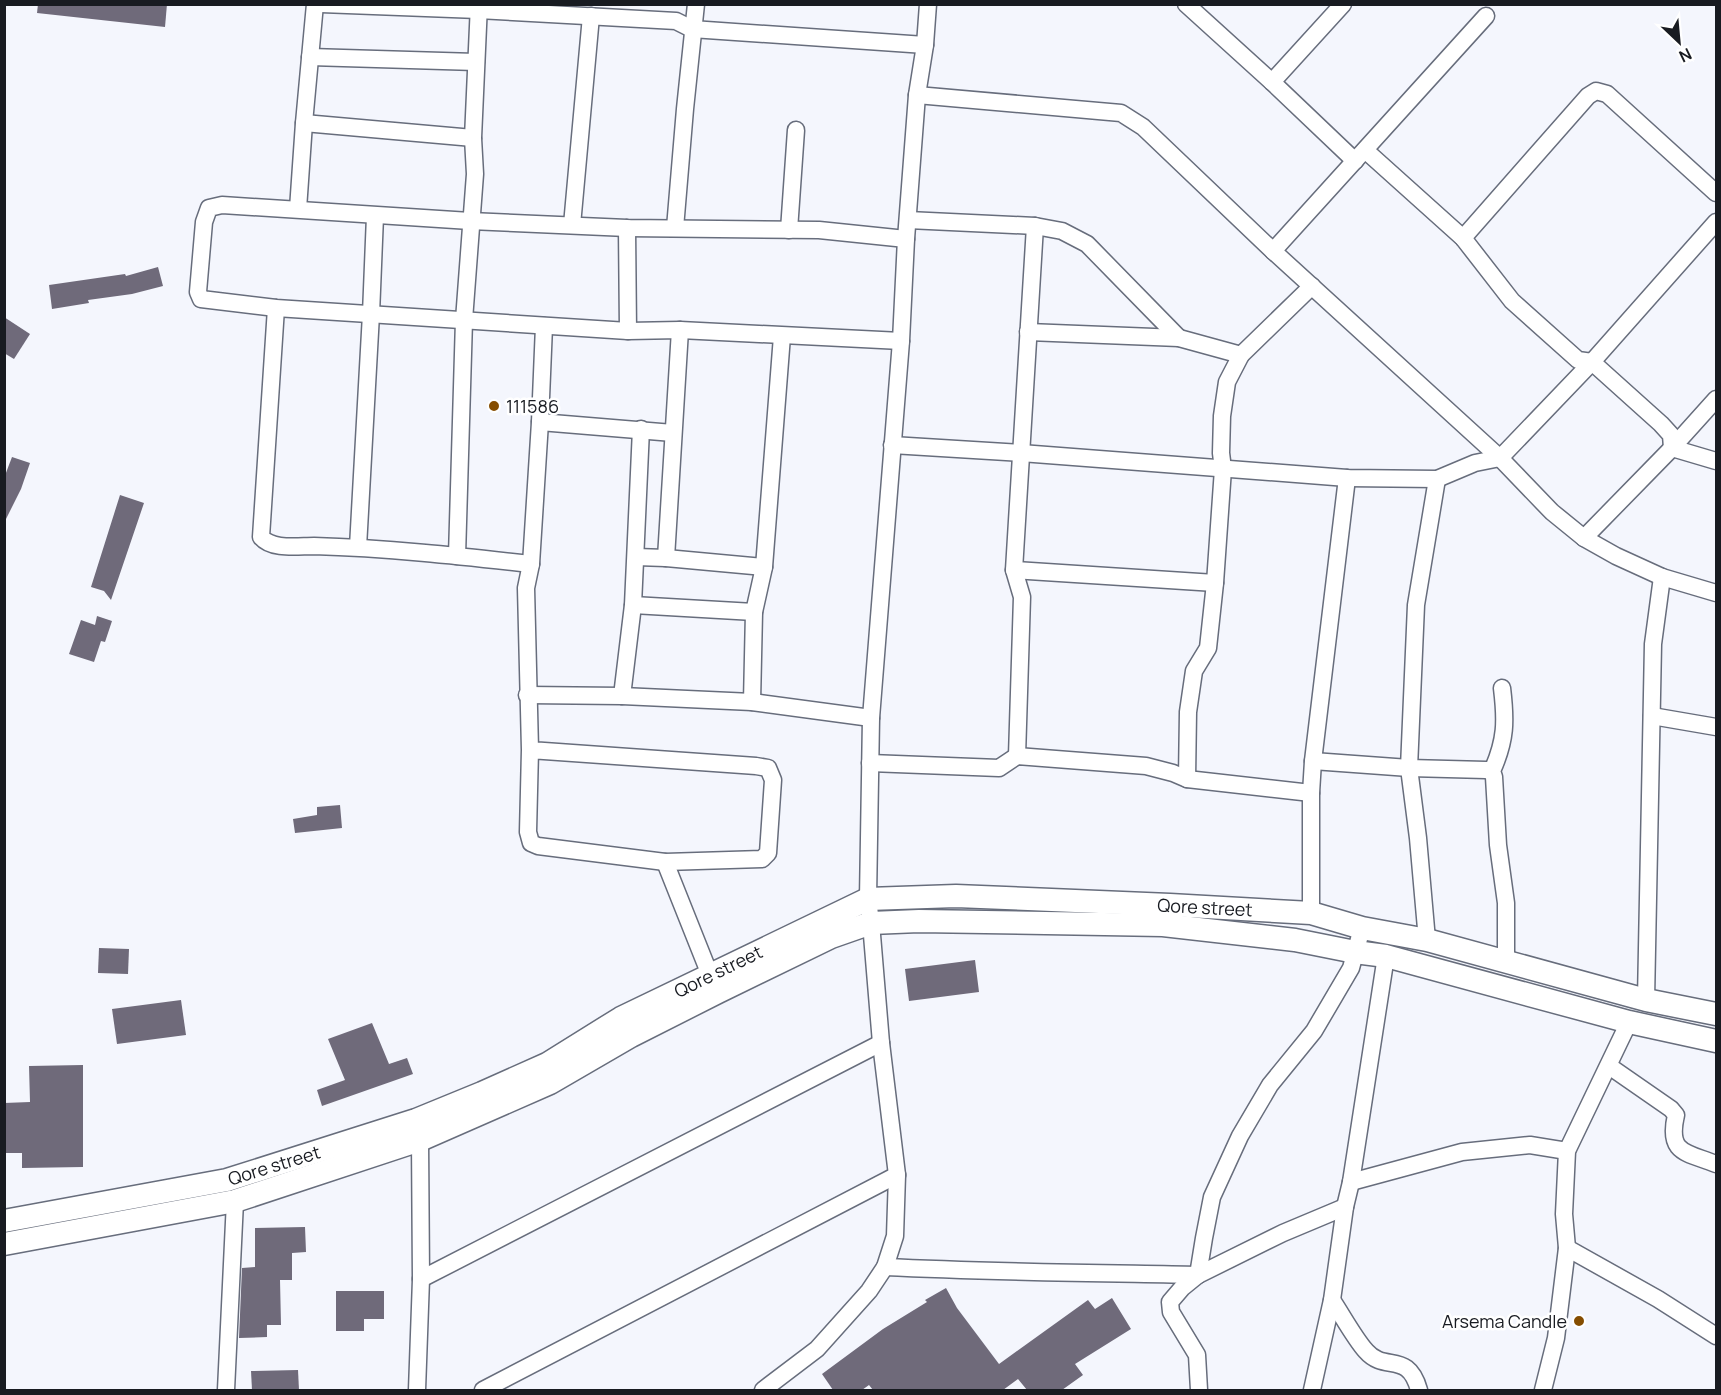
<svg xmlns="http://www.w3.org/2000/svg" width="1721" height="1395" font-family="Manrope,sans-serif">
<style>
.building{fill:#6f6a7a}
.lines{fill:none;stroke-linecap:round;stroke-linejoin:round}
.street-casing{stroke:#676d7c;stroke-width:19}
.secondary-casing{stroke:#676d7c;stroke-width:25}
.street{stroke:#fff;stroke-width:16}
.secondary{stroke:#fff;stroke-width:22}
.poi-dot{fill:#854d00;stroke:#fff;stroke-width:2}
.labels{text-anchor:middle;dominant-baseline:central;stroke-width:5;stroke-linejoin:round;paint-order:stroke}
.poi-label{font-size:18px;fill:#181b21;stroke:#fff;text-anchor:start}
.street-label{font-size:18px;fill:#181b21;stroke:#fff}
</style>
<rect width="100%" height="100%" fill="#f4f6fd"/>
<g class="building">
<path d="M38 4H167L165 27 37 13Z"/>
<path d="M158 267 163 286 132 294 88 300 89 303 52 309 49 285 125 274 126 276Z"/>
<path d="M4 317 30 334 14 359 4 353Z"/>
<path d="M12 457 30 463 21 489 4 523V478Z"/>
<path d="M120 495 144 503 111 600 104 591 91 587Z"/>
<path d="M97 616 112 621 105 642 101 641 94 662 69 654 81 620 95 625Z"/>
<path d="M340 805 342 828 295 833 293 819 317 815V807Z"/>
<path d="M99 948 129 949 128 974 98 973Z"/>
<path d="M975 960 979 992 909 1001 905 969Z"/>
<path d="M181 1000 186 1035 117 1044 112 1009Z"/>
<path d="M372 1023 389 1064 407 1058 413 1074 322 1106 317 1090 345 1080 328 1039Z"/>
<path d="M83 1065V1167L22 1168V1153H4V1103L30 1102 29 1066Z"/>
<path d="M305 1227 306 1252 292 1253V1280H280L281 1325H267V1337L239 1338 242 1268 255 1267V1228Z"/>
<path d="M946 1288 957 1308 999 1364 1088 1300 1095 1309 1112 1298 1131 1329 1075 1364 1083 1375 1062 1390H1027L1018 1379 1003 1390H873L869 1385 862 1390H833L822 1374 883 1329 927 1302 925 1300Z"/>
<path d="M336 1291H384V1319H364V1331H336Z"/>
<path d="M298 1370 299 1390H252L251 1371Z"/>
</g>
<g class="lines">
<g class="street-casing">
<g id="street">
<path d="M321 4 478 10 676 21 692 29 925 45"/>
<path d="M1186 4 1272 82 1355 161"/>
<path d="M310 57 476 62"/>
<path d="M1272 82 1343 4"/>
<path d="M917 95 1121 113 1143 127 1273 251 1500 458 1552 512 1584 538 1616 556 1662 577 1716 593"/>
<path d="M304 123 473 138"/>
<path d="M1365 150 1463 238 1512 301 1578 360 1592 362 1661 424 1671 435 1672 448 1716 461"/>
<path d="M298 209 304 123 315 4"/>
<path d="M908 220 1035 226 1062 231 1087 244 1179 338"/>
<path d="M572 225 591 16"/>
<path d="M627 228 628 331"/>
<path d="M675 228 685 109 696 4"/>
<path d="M789 230 796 130"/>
<path d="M1463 238 1588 96 1596 91 1607 94 1716 193"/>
<path d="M1273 251 1486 16"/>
<path d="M276 308 261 537C272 550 297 546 314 546 386 548 459 556 531 564"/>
<path d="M1028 332 1179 338 1241 355"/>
<path d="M901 341 680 330 628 331 276 308 201 299 198 292 204 222 209 208 222 205 470 221 627 228 819 230 906 239"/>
<path d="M540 422 673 433"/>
<path d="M892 445 1021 453 1347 478 1437 479 1475 463 1500 458 1592 362 1716 222"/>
<path d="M1584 538 1672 448 1716 399"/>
<path d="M358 547 371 314 375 216"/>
<path d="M457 556 464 320 475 174 473 138 479 4"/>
<path d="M636 557 666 558 764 567"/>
<path d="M666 558 680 330"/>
<path d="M1014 570 1215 583"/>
<path d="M633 605 754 612"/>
<path d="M1502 688C1506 721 1506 740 1492 771L1494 777 1498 845 1506 903V961"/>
<path d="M527 695 622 696 752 702 871 718"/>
<path d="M622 696 633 605 641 429"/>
<path d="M752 702 754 612 764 567 782 336"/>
<path d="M1652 716 1716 727"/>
<path d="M530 750 756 766 768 768 773 780 768 853 762 859 665 862 538 846 531 843 528 832 530 750 526 588 531 564 540 422 544 326"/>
<path d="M1017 756 1022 597 1014 570 1035 226"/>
<path d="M1313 761 1409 768 1486 770 1492 771"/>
<path d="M870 763 999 768 1017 756 1146 766 1173 773 1187 779 1311 793"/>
<path d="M1187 779 1188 712 1194 671 1208 648 1215 583 1223 469 1221 453 1222 416 1227 382 1241 355 1312 286"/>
<path d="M665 862 710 975"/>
<path d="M1311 913V793L1313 761 1347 478"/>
<path d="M1427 940 1418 838 1409 768 1416 605 1437 479"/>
<path d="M1646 1000 1653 644 1662 577"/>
<path d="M1609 1066 1671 1109 1676 1115C1667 1154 1686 1152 1716 1164"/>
<path d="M1351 1182 1462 1152 1530 1145 1567 1151"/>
<path d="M1567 1248 1658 1299 1716 1336"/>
<path d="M885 1267C989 1272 1094 1273 1198 1275"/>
<path d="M1198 1275 1204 1238 1212 1197 1240 1136 1270 1085 1314 1031 1351 968 1362 928"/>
<path d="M421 1279 881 1043"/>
<path d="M1332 1300C1342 1315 1355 1339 1366 1351 1385 1373 1408 1350 1419 1390"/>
<path d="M226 1390 235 1201"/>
<path d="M417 1390 421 1279 420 1140"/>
<path d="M483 1390 897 1175"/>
<path d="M763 1390 817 1349 869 1291 885 1267 895 1236 897 1175 881 1043 871 923 868 899 871 718 901 341 906 239 917 95 925 45 928 4"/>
<path d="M1199 1390 1197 1355 1171 1312 1170 1302 1182 1288 1198 1275 1283 1233 1345 1207"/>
<path d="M1312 1390 1332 1300 1345 1207 1351 1182 1386 956"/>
<path d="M1543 1390 1556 1338 1567 1248 1564 1214 1567 1151 1629 1022"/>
</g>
</g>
<g class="secondary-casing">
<g id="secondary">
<path d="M4 1221 227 1180 416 1120 482 1093 547 1064 621 1018 868 899 956 896 1170 905 1311 913 1362 928 1427 940 1646 1000 1716 1014"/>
<path d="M4 1244 235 1201 420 1140 550 1083 631 1036 718 992 831 937 871 923 919 921 1163 925 1295 940 1355 952 1386 956 1629 1022 1716 1041"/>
</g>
</g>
<use href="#street" class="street"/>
<use href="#secondary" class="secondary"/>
</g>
<g class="poi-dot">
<circle cx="494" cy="406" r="6"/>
<circle cx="1579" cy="1321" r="6"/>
</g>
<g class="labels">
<g class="poi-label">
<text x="506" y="406">111586</text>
<text x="1567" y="1321" text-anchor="end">Arsema Candle</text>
</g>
<g class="street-label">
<text transform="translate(1205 907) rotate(3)">Qore street</text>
<text transform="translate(718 971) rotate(-26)">Qore street</text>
<text transform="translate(274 1165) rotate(-17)">Qore street</text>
</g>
</g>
<rect width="1721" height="1395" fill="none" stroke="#181b21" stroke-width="12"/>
<g transform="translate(1679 42) rotate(154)" stroke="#ffffff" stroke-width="4.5" paint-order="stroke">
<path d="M0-4.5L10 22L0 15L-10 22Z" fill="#181b21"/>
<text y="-9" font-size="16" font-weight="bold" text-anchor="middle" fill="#181b21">N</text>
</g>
</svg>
